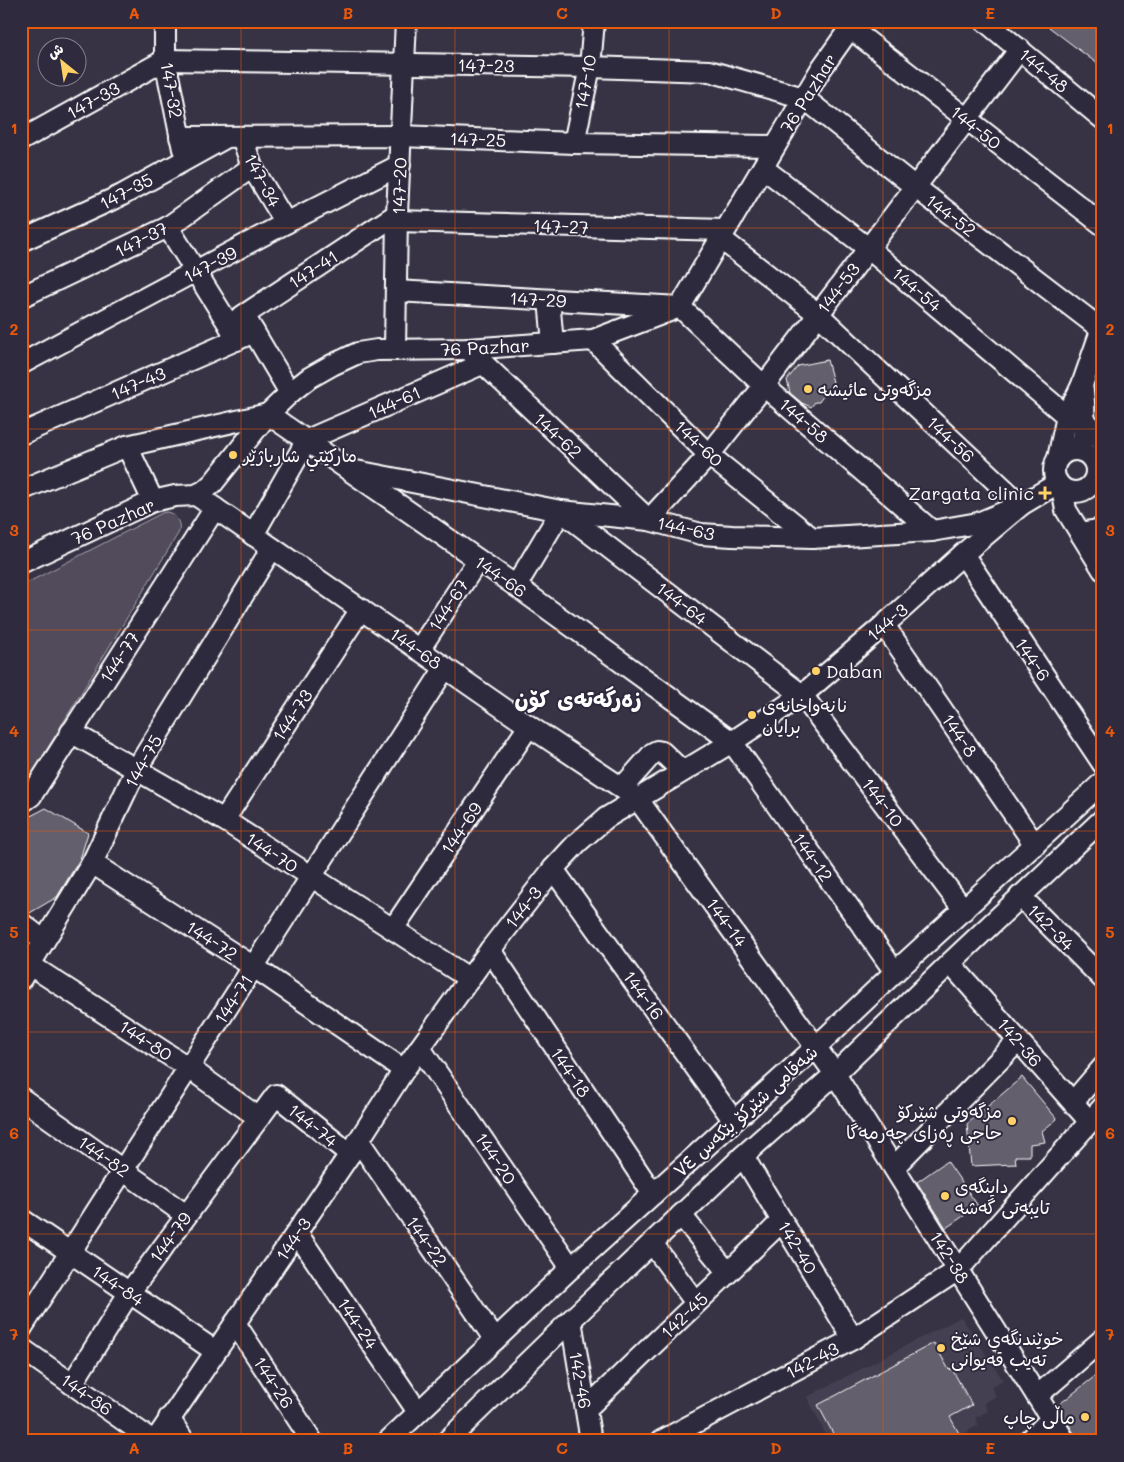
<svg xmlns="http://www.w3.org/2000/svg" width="1124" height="1462" font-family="Mali,'Playpen Sans Arabic',sans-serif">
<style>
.built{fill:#444051}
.green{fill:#514c5c;stroke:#a8a6ae}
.building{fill:#635f6d;stroke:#fff}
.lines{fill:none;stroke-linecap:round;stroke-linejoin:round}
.minor-casing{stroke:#fff;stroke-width:24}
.minor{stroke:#2f2a3d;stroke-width:20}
.grid{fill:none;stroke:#e8590c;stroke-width:1;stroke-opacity:0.55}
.poi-dot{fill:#ffd166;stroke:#2f2a3d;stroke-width:2}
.labels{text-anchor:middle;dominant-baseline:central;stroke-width:4;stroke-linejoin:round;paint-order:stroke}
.street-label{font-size:18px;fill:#fff;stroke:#2f2a3d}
.poi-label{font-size:18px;fill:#fff;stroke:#2f2a3d;text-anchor:start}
.district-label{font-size:22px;font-weight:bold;fill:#fff;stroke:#2f2a3d}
.neatline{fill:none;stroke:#e8590c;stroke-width:2}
.grid-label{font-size:16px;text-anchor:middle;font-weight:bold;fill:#e8590c}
</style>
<rect width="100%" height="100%" fill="#373345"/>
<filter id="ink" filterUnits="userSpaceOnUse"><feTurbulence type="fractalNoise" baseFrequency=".02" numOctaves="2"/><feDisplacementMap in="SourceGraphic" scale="10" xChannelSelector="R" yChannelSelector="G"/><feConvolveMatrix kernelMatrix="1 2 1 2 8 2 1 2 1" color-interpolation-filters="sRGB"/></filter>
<g filter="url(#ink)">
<path class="built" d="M961 1317 1003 1380 991 1387 996 1396 984 1403 988 1411 975 1418 979 1425 966 1432 970 1441H829L807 1397Z"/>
<path class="green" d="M167 512C176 514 181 523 179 532L21 792V586L162 513Z"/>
<g class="building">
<path d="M1041 21H1103V68Z"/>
<path d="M827 360 833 382 819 402H815L811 407 802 403 790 393 787 380 798 366Z"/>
<path d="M46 808 88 833 80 859 57 897 28 914 21 911V821Z"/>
<path d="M1022 1077 1057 1119 1042 1131 1045 1142 1030 1144V1156H1015L1016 1164 971 1166 967 1124Z"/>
<path d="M947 1161 978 1206 946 1228 917 1182Z"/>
<path d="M934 1343 949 1370 952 1369 972 1405 950 1417 960 1435 949 1441H837L818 1405Z"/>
<path d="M1103 1370V1441H1077L1075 1435 1057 1406Z"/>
</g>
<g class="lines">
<g class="minor-casing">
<g id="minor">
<path d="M165 21V60L183 149"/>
<path d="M985 21 1103 119"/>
<path d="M850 28 1103 225"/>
<path d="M165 60 590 67 709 71 804 98 915 187 1101 329"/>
<path d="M180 137 401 136 574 143 775 146"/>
<path d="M242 137 252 167 286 223"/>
<path d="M21 140 165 60"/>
<path d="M574 143 590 67 594 21"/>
<path d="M763 168 868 248 1067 416"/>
<path d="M397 221 725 230"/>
<path d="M168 227 229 325 254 332 290 393"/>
<path d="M21 241 122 195 225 138"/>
<path d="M396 291 680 307 764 386 932 531"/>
<path d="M21 297 168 227 252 167"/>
<path d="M549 300 553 343"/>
<path d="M237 340 229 325 397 214"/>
<path d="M593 340 709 455 812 538"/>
<path d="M468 349 649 520 709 455 764 386 1020 49"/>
<path d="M395 350 397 214 406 21"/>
<path d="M21 364 286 223 400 165"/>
<path d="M1082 385C1086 407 1084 429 1082 451"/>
<path d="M1085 421 1103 442"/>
<path d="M21 434 254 332 244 315"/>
<path d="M127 446 153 501"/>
<circle cx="1075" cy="471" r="21"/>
<path d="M1058 458 1067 416 1082 385 1103 325"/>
<path d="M356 471 561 511 649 520 701 534 732 536 812 538 932 531 978 523 1021 505 818 314 720 238"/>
<path d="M1062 488 1066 510 1103 570"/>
<path d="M21 490 127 446 268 414 516 586 732 742 895 972"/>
<path d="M196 495 529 726 637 798 835 1074 1065 1441"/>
<path d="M1080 533 1103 529"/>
<path d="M253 535 307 440 482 364"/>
<path d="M963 554 1103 764"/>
<path d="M21 563 153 501 175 496 196 495 204 491 213 483 268 414 290 393 309 378 332 365 358 353 377 350 468 349 593 340 680 307 821 69 855 21"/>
<path d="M516 586 561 511 802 695 964 910"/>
<path d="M884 625 1035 845"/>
<path d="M419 650 478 560"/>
<path d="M71 732 224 820 470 979"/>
<path d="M622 788 653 753 657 751 662 752 682 771"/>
<path d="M21 803 31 796 215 508"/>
<path d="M224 820 361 609"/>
<path d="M92 863 254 967 404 1070"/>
<path d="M553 869 734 1121"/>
<path d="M1020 896 1103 979"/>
<path d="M21 923 44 941"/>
<path d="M393 929 529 726"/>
<path d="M490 950 653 1194"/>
<path d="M950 963 1090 1122"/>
<path d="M30 965 189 1068 259 1118"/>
<path d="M21 979 92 863 136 770 272 548"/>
<path d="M420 1048 571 1268"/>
<path d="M21 1098 186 1215"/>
<path d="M1073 1102 1103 1067"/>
<path d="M359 1141 495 1340"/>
<path d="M743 1156 853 1339"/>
<path d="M894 1167 1018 1041"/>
<path d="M681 1215 728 1273"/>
<path d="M21 1219 215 1351"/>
<path d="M297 1233 418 1412"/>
<path d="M652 1243 696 1303"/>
<path d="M571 1320 591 1441"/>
<path d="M235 1323 312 1441"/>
<path d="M21 1329 445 668"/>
<path d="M21 1348 153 1441"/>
<path d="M72 1384 129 1293 276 1095 350 1154"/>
<path d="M1037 1396 1103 1339"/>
<path d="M586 1409 782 1221"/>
<path d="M169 1418 184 1441"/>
<path d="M155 1441 350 1154 404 1070 490 950 553 869 577 843 606 818 732 742 802 695 884 625 963 554 1021 505 1058 483"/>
<path d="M388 1441 571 1268 816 1047 895 972 1103 782"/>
<path d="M447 1441 571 1320 743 1156 835 1074 950 963 1103 819"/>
<path d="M661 1441 853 1339 958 1270 1103 1107"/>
<path d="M1029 1441 1051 1419"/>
</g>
</g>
<use href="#minor" class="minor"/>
</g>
</g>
<path class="grid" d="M241 21V1441M455 21V1441M669 21V1441M883 21V1441M21 228H1103M21 429H1103M21 630H1103M21 831H1103M21 1032H1103M21 1234H1103"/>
<g class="poi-dot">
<circle cx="808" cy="389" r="5"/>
<circle cx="233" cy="455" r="5"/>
<path d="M1042.5 485.5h5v5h5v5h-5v5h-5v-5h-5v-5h5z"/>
<circle cx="816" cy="671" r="5"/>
<circle cx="752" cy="715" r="5"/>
<circle cx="1012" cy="1121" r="5"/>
<circle cx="945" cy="1196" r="5"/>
<circle cx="941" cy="1348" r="5"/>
<circle cx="1085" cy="1417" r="5"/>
</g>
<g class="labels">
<g class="street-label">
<text transform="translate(486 65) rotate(1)">147-23</text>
<text transform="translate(1044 70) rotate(40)">144-48</text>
<text transform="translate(585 82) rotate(-80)">147-10</text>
<text transform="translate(172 90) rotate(80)">147-32</text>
<text transform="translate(808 93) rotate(-58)">76 Pazhar</text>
<text transform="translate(93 100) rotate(-29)">147-33</text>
<text transform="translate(976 127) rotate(38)">144-50</text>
<text transform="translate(478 139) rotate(2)">147-25</text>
<text transform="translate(263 180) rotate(62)">147-34</text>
<text transform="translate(399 186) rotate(-88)">147-20</text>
<text transform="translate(126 191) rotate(-28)">147-35</text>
<text transform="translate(951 215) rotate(37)">144-52</text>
<text transform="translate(561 226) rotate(2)">147-27</text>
<text transform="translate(141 239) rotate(-27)">147-37</text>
<text transform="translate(210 264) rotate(-28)">147-39</text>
<text transform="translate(313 269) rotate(-33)">147-41</text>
<text transform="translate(838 288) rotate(-53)">144-53</text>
<text transform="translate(917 289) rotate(40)">144-54</text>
<text transform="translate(538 299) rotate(3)">147-29</text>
<text transform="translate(485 347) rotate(-3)">76 Pazhar</text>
<text transform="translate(138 383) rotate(-23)">147-43</text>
<text transform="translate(394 402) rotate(-24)">144-61</text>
<text transform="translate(804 420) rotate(41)">144-58</text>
<text transform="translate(558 435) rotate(43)">144-62</text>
<text transform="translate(951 439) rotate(43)">144-56</text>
<text transform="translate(699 443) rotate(43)">144-60</text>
<text transform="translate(113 521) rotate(-24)">76 Pazhar</text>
<text transform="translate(686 528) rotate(12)">144-63</text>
<text transform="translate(501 576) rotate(35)">144-66</text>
<text transform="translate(682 603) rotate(37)">144-64</text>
<text transform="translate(448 605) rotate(-57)">144-67</text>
<text transform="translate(887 622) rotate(-41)">144-3</text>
<text transform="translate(416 648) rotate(35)">144-68</text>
<text transform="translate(119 657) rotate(-57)">144-77</text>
<text transform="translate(1033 659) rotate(56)">144-6</text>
<text transform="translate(292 715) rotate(-57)">144-73</text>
<text transform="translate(960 735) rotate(56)">144-8</text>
<text transform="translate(143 761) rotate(-61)">144-75</text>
<text transform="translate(883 802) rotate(53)">144-10</text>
<text transform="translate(461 828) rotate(-56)">144-69</text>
<text transform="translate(272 852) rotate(33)">144-70</text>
<text transform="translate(813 857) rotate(55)">144-12</text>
<text transform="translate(523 907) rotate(-52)">144-3</text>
<text transform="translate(727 922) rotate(54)">144-14</text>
<text transform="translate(1051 927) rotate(45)">142-34</text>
<text transform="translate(212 940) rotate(33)">144-72</text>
<text transform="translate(644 995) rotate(54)">144-16</text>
<text transform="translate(233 999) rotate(-57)">144-71</text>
<text transform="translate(146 1040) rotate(33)">144-80</text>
<text transform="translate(1020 1042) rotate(49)">142-36</text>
<text transform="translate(571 1072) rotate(56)">144-18</text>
<text transform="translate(745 1111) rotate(-42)">شەقامی شێرکۆ بێکەس ٧٤</text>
<text transform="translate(313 1125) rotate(39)">144-74</text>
<text transform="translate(104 1156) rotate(35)">144-82</text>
<text transform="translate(496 1158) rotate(56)">144-20</text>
<text transform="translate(170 1237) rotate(-54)">144-79</text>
<text transform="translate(293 1239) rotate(-56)">144-3</text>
<text transform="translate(427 1241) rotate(55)">144-22</text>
<text transform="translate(798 1247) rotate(59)">142-40</text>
<text transform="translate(950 1257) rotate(58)">142-38</text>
<text transform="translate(118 1285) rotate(34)">144-84</text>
<text transform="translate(684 1315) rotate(-44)">142-45</text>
<text transform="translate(358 1323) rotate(56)">144-24</text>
<text transform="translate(812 1360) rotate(-28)">142-43</text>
<text transform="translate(581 1380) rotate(80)">142-46</text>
<text transform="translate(274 1382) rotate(57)">144-26</text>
<text transform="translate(87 1394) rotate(35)">144-86</text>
</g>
<g class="poi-label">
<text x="818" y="389">مزگەوتی عائیشە</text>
<text x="243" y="455">مارکێتي شارباژێر</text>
<text x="1034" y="493" text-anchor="end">Zargata clinic</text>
<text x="826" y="671">Daban</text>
<text x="762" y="705">نانەواخانەی<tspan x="762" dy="21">برایان</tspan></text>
<text x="1002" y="1111" text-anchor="end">مزگەوتی شێرکۆ<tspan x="1002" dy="21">حاجی ڕەزای چەرمەگا</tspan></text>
<text x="955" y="1186">داینگەی<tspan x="955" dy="21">تایبەتی گەشە</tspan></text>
<text x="951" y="1338">خوێندنگەی شێخ<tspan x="951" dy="21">تەیب قەیوانی</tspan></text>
<text x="1075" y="1417" text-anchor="end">ماڵی چاپ</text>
</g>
<g class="district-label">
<text x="578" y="698">زەرگەتەی کۆن</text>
</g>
</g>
<rect width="1124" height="1462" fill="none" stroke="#2f2a3d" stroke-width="55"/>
<g transform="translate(62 62) rotate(330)"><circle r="24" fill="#2f2a3d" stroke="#827f8b"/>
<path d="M0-4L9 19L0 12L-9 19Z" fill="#ffd166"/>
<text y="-8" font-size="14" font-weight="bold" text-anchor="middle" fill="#ffffff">ش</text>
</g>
<rect x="28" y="28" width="1068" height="1406" class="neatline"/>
<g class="grid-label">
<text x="134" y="19">A</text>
<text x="348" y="19">B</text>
<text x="562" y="19">C</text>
<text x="776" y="19">D</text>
<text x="990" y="19">E</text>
<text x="14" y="134">1</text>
<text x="1110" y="134">1</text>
<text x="14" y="335">2</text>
<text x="1110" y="335">2</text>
<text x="14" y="536">3</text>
<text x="1110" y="536">3</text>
<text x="14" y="737">4</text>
<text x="1110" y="737">4</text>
<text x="14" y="938">5</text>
<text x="1110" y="938">5</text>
<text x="14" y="1139">6</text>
<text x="1110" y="1139">6</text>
<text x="14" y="1340">7</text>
<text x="1110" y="1340">7</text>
<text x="134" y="1454">A</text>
<text x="348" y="1454">B</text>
<text x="562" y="1454">C</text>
<text x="776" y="1454">D</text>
<text x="990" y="1454">E</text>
</g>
</svg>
